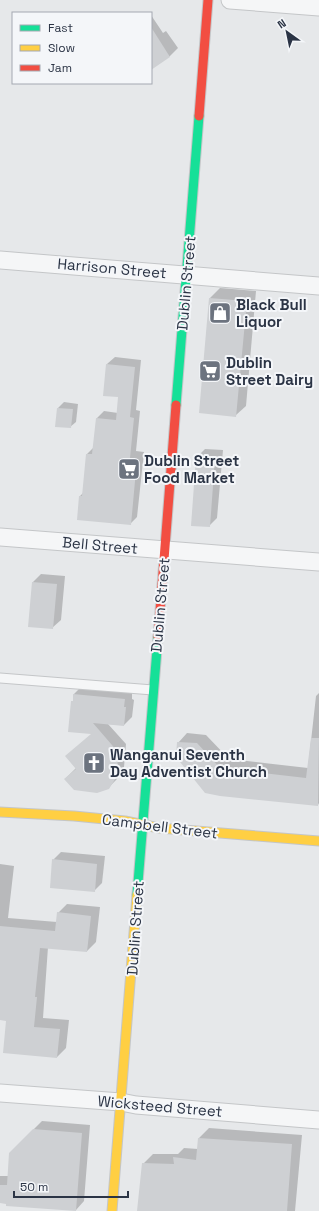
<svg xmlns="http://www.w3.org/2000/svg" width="319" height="1211" font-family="'Space Grotesk',sans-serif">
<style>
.shadow{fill:#0003}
.building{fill:#ced0d3}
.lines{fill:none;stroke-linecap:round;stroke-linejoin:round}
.lane-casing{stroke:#c4c6c8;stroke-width:11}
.street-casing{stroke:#c4c6c8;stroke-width:19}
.fast-casing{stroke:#c4c6c8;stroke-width:11}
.slow-casing{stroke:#c4c6c8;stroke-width:11}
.jam-casing{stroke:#c4c6c8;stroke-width:11}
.lane{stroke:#f5f6f7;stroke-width:9}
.street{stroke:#f5f6f7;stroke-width:17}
.fast{stroke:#16e098;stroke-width:9}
.slow{stroke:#ffcf43;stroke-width:9}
.jam{stroke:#f24e42;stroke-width:9}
.labels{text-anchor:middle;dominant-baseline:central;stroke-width:4;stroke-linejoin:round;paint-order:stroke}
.street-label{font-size:15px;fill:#2b3445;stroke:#f4f6f9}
.poi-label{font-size:15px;font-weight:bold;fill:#2b3445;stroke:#f4f6f9;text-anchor:start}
</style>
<rect width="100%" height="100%" fill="#e6e8ea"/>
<g class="shadow">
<path d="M151 15 163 33 166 31 178 48 170 56 151 69Z"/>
<path d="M220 288 256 291 246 406 236 415 210 298Z"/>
<path d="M115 357 141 360 136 410 140 411 136 451 144 452 137 517 130 524 80 496 83 493 87 454 94 447 97 418 104 411 118 413 119 396 107 364Z"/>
<path d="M64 402 78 404 76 422 70 427 58 408Z"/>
<path d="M205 449 223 450 217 518 209 526 197 457Z"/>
<path d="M41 574 65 576 61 620 52 628 33 582Z"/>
<path d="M82 686 132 691V699L134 700 132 717 124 725 108 724 126 744 124 767 117 779 108 788 65 779 76 768 92 733 72 702 74 700V694Z"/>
<path d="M319 693V803L318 805 220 795 178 743 187 733 206 735 229 759 308 768 316 696Z"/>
<path d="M61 852 105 856 102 883 94 891 53 860Z"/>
<path d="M0 864 14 866 8 918 57 922 58 913 67 904 100 907 96 942 87 951 48 947 43 1018 69 1020 66 1048 57 1057 7 1020 0 1019Z"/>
<path d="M42 1121 90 1125 84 1201 76 1210 0 1202V1176H9L10 1153Z"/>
<path d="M209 1128 302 1135 295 1211H138L143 1164 153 1154H178L184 1148 198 1149 199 1138Z"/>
</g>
<g class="building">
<path d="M151 27 170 57 151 70Z"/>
<path d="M209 298 247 301 236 417 199 413Z"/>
<path d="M106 364 135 367 130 417 134 418 130 458 137 459 131 525 77 520 79 496H82L86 454H92L96 418 116 420 118 397 103 396Z"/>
<path d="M57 408 73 409 71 428 55 427Z"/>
<path d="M196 457 215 458 210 527 191 526Z"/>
<path d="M32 582 57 584 53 629 28 627Z"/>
<path d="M73 694 125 699 124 707H126L124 726 93 723 118 752 117 776 109 789 97 793 74 790 64 779 76 769 65 756 91 734 68 732 71 701H73Z"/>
<path d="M311 738H319L318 806 220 796 205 793 176 757 177 742 197 743 220 768 306 778Z"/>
<path d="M52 859 97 864 95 892 50 888Z"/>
<path d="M57 912 91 916 87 952 40 948 35 997H37L34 1027 60 1029 57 1058 3 1053 6 1021 0 1020V926L55 931Z"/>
<path d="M33 1129 82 1133 76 1211 6 1206V1204L0 1203V1185H7L9 1153Z"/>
<path d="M198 1138 292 1144 287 1211H137L142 1163 174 1164 173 1157 196 1160Z"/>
</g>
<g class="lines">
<g class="lane-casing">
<path id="lane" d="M0 678 153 690"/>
</g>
<g class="street-casing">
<g id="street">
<path d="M230 0 319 7"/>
<path d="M0 260 319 286"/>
<path d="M0 537 319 562"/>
<path d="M0 1093 121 1102 136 1105 319 1120"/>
</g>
</g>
<g class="fast-casing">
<g id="fast">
<path d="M176 405 199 116"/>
<path d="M137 895 158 637"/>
</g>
</g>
<g class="slow-casing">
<g id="slow">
<path d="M0 812 74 816 125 821 159 828 319 841"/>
<path d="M112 1211 137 895"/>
</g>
</g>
<g class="jam-casing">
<g id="jam">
<path d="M199 116 208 0"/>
<path d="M158 637 176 405"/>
</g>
</g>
<use href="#lane" class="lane"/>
<use href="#street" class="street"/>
<use href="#fast" class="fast"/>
<use href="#slow" class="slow"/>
<use href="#jam" class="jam"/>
</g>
<defs>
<g id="shop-square" transform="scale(1.15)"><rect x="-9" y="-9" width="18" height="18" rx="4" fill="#6c737f" stroke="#f4f6f9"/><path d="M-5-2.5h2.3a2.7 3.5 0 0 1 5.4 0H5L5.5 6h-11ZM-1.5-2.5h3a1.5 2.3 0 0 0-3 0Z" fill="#fff"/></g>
<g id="supermarket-square" transform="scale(1.15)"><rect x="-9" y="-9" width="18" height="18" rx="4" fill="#6c737f" stroke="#f4f6f9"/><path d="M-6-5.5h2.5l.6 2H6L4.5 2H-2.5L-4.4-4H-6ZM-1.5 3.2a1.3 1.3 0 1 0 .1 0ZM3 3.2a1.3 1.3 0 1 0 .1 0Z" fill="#fff"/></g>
<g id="church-square" transform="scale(1.15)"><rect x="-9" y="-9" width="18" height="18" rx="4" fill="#6c737f" stroke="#f4f6f9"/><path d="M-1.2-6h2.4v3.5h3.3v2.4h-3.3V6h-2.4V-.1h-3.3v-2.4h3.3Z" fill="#fff"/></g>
</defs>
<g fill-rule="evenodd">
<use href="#shop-square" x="220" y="313"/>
<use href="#supermarket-square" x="210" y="371"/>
<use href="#supermarket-square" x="129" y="469"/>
<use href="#church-square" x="94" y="763"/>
</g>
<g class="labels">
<g class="street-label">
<text transform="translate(112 268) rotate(5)">Harrison Street</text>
<text transform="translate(186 283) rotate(-85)">Dublin Street</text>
<text transform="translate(100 545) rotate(5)">Bell Street</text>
<text transform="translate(160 605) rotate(-85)">Dublin Street</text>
<text transform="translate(160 826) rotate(7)">Campbell Street</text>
<text transform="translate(135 928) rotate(-86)">Dublin Street</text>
<text transform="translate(160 1106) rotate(5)">Wicksteed Street</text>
</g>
<g class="poi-label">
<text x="236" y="304">Black Bull<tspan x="236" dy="17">Liquor</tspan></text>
<text x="226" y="362">Dublin<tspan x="226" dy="17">Street Dairy</tspan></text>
<text x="144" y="460">Dublin Street<tspan x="144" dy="17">Food Market</tspan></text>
<text x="110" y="754">Wanganui Seventh<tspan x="110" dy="17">Day Adventist Church</tspan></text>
</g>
</g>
<rect x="12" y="12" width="140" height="72" fill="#f4f6f9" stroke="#a4a8b1"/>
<rect x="20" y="25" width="20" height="6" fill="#16e098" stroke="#a4a8b1"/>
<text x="48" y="32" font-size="12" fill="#2b3445">Fast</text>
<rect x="20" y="45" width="20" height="6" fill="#ffcf43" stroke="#a4a8b1"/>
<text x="48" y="52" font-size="12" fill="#2b3445">Slow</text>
<rect x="20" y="65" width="20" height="6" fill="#f24e42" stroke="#a4a8b1"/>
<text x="48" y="72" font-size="12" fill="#2b3445">Jam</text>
<g transform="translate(287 32) rotate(327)" stroke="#f4f6f9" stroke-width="3" paint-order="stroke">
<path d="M0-3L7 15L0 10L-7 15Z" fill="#2b3445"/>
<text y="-6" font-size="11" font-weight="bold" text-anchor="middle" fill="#2b3445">N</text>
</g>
<path d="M14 1191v6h114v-6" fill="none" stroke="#2b3445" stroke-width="2"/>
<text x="20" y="1191" font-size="12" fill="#2b3445" stroke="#f4f6f9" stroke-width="3" paint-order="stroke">50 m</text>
</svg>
